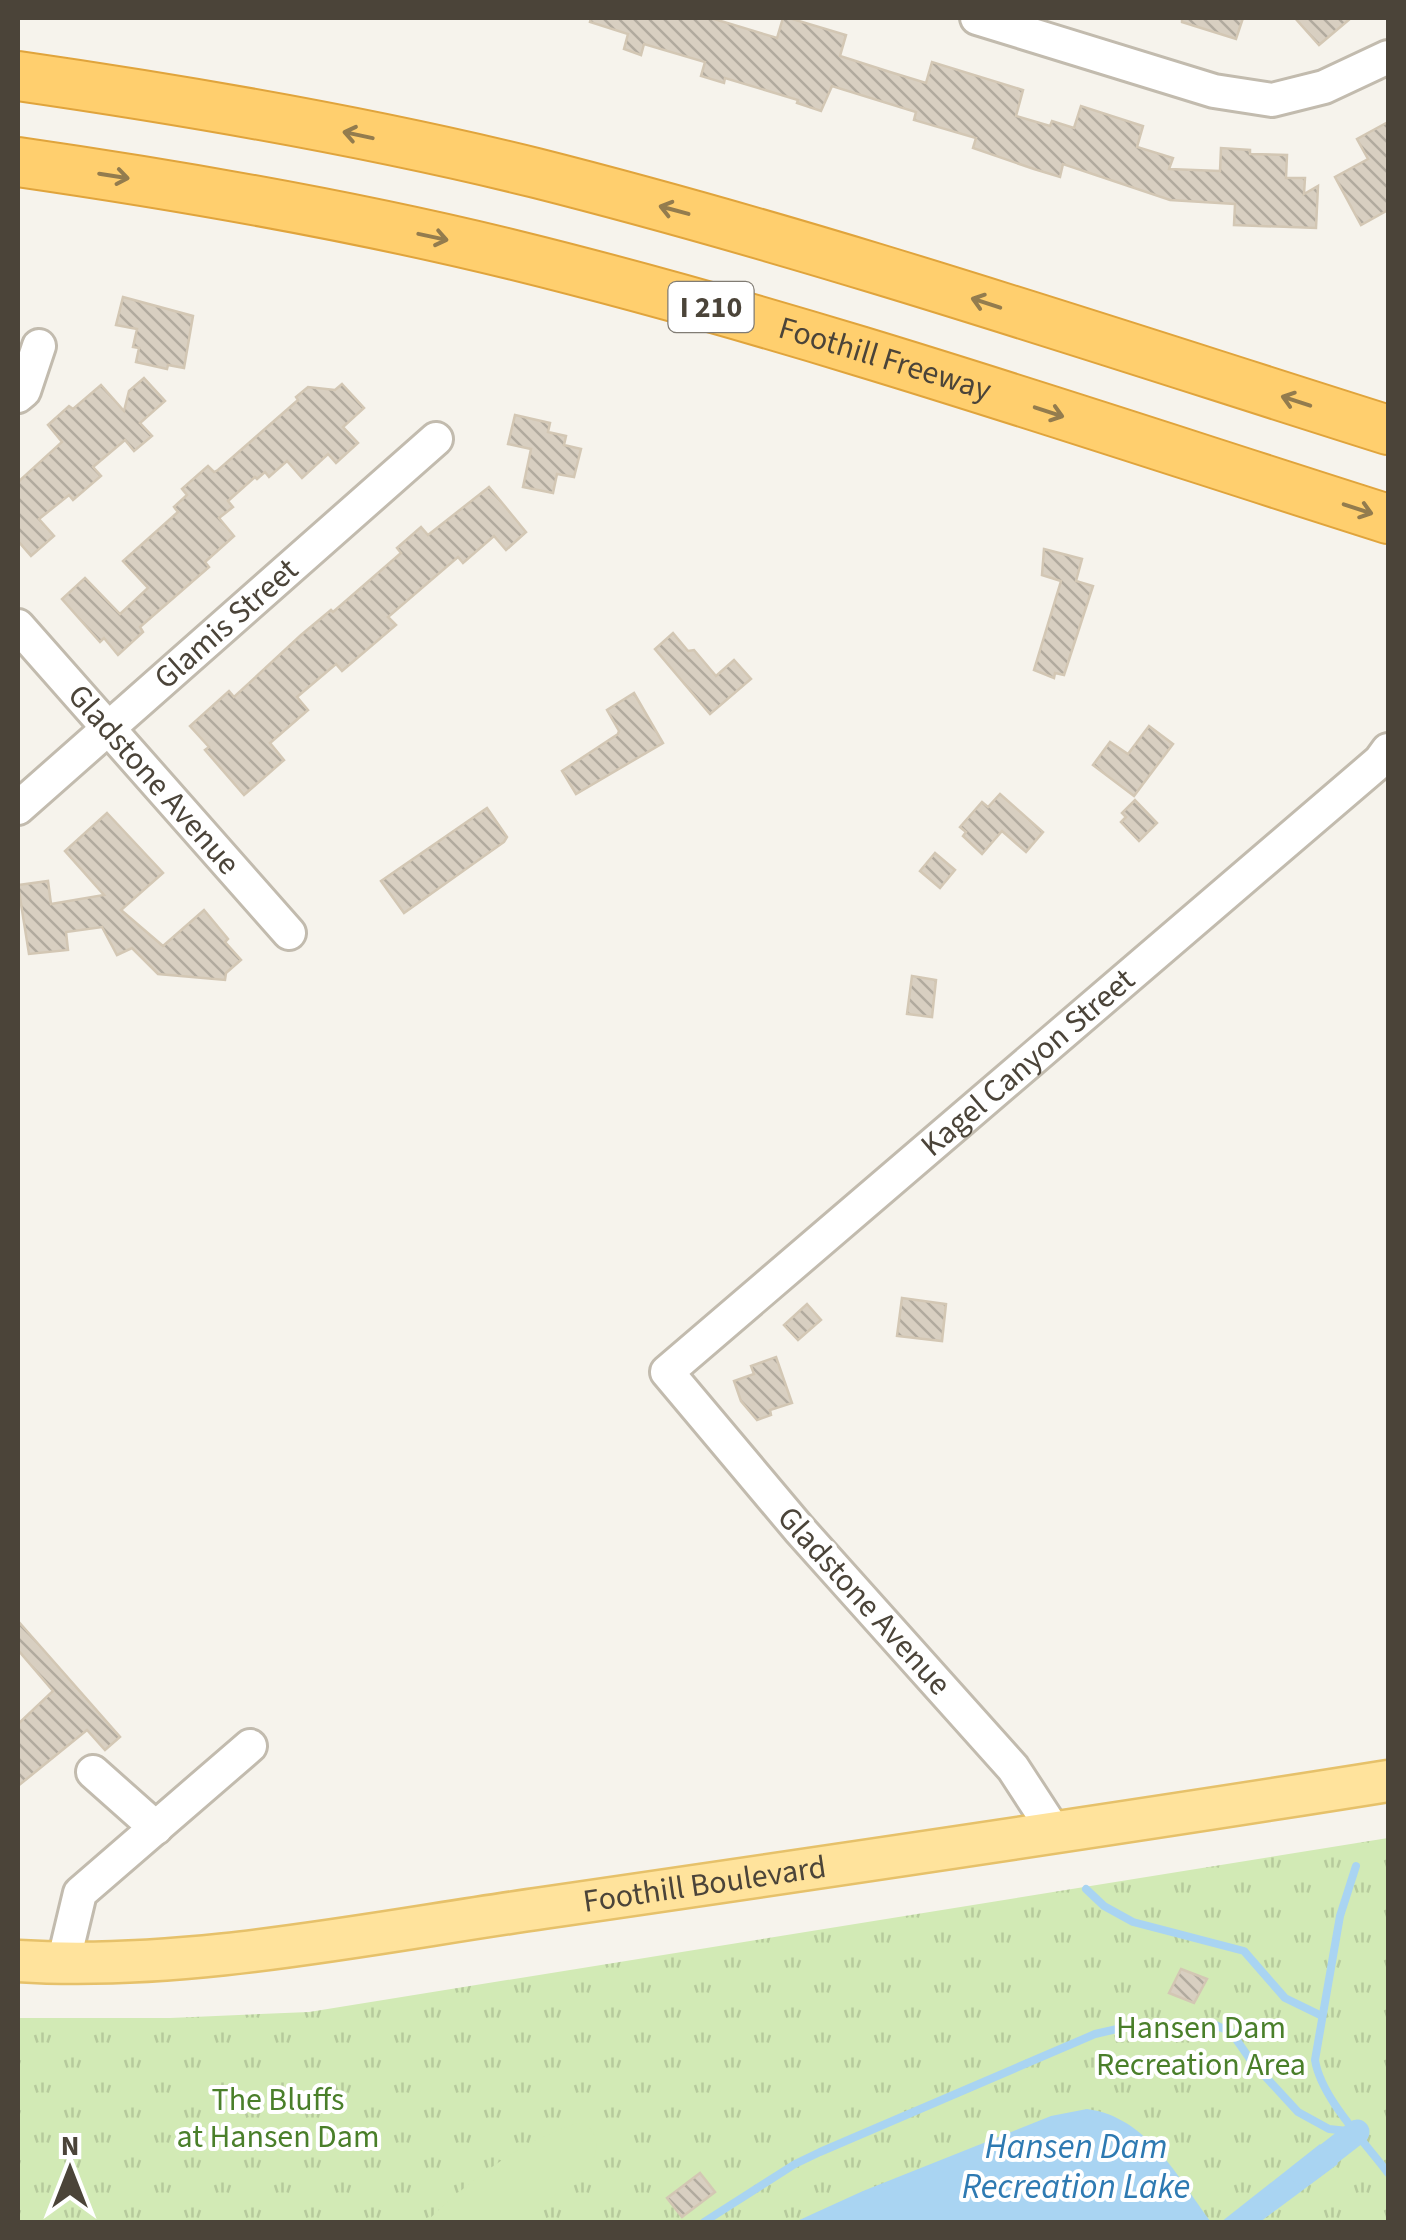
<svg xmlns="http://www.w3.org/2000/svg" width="1406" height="2240" font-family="'Source Sans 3',sans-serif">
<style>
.park{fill:url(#park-tufts)}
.garden{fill:#d2eab5}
.water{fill:#a9d4f2}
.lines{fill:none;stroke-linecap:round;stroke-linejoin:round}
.stream{stroke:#a9d4f2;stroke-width:8}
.canal{stroke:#a9d4f2;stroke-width:25}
.building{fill:url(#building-back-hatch);stroke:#d3c7b4;stroke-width:2.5}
.minor-casing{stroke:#c2bbae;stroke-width:38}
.major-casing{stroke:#e6c16a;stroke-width:45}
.highway-casing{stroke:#e0a43c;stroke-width:52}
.minor{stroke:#fff;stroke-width:32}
.major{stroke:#ffe39c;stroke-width:40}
.highway{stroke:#ffcf6e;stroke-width:48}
.oneway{stroke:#937c4e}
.labels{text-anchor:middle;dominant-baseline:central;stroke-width:8;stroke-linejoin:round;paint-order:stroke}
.shield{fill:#fff;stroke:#817c74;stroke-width:2.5}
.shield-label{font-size:30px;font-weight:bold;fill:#4b4439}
.street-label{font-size:32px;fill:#4b4439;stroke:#fff}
.park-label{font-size:32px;fill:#4a7f2a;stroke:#fff}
.water-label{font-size:35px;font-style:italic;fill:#2e7ab2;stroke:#fff}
</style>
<defs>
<pattern id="park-tufts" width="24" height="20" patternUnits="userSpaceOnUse" patternTransform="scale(2.5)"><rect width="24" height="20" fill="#d2eab5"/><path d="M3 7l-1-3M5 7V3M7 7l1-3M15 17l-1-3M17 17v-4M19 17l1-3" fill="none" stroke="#b6ca9c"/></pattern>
<pattern id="building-back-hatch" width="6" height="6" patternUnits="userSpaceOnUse" patternTransform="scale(2.5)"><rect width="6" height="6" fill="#d8cfc1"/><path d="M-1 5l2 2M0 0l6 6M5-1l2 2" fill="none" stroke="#b1aa9e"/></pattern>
</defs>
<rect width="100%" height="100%" fill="#f6f3ec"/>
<path class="park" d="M1388 1838V2222H18V2018H170L309 2012Z"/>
<path class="garden" d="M578 2123 587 2125C598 2136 599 2148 592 2162L525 2222H426C468 2181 521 2141 578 2123Z"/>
<g class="water">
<path d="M1087 2109C1148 2117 1178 2178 1211 2222H795L863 2191 1051 2116Z"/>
<path d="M1320 2144 1338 2164 1260 2222H1221Z"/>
</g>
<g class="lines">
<g class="stream">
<path d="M1356 1866 1340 1916 1315 2060C1321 2098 1365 2142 1388 2173"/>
<path d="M1086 1889 1104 1906 1133 1922 1244 1951 1285 1998 1322 2016"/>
<path d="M704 2222 795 2164 820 2152 1095 2034 1126 2027 1174 2024H1213L1231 2032 1252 2062 1298 2112 1329 2129 1357 2132"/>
</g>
<path class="canal" d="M1303 2174 1357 2132"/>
</g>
<g class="building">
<path d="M591 18H711L777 38 783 18H789L846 35 840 56 890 72 926 83 932 62 1023 90 1016 116 1050 126 1052 121 1074 128 1081 106 1143 126 1137 147 1173 158 1169 169 1220 171 1221 148 1250 150V154L1287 155 1286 178H1305L1304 194 1318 186 1316 228 1234 225 1235 204 1170 200 1063 164 1060 177 1034 169 973 148 976 138 914 120 916 112 832 86 821 111 797 103 798 100 725 78 724 83 701 76 705 62 644 44 641 55 624 49 628 34 590 22Z"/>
<path d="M1182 18H1243L1236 39 1182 22Z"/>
<path d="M1295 18H1351L1319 45Z"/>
<path d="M1388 122V210L1361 225 1335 177 1368 159 1357 139Z"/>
<path d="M123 297 193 316 184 368 168 365 167 369 136 362 139 348 133 347 137 329 116 325Z"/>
<path d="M144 378 165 401 140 423 152 436 134 451 125 440 93 467 101 476 73 500 69 495 39 519 54 536 31 556 18 541V482L62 442 48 425 69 406 73 409 101 385 124 411 129 391Z"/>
<path d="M342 384 364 408 343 427 358 443 336 463 328 454 302 478 287 461 269 477 265 472 257 479 255 477 228 501 233 507 219 518 234 536 205 562 209 567 140 627 143 632 118 655 104 638 100 642 62 599 85 578 120 614 148 588 123 561 178 512 174 507 187 495 182 489 208 466 214 472 218 470 298 400 296 397 308 387 335 390Z"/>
<path d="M515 415 550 423 548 432 566 436 564 445 581 449 574 477 557 474 553 493 523 487 531 449 508 444Z"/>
<path d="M489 487 526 532 506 550 494 536 463 563 458 557 388 617 396 625 342 671 336 664 297 697 308 710 270 743 284 760 244 795 205 750 209 747 190 726 229 691 234 697 301 635 331 610 333 612 401 553 397 548 421 527 428 535Z"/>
<path d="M1044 549 1082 559 1076 581 1093 586 1064 675 1055 673 1054 678 1034 670 1061 581 1042 575Z"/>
<path d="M673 633 688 651 694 650 716 676 734 660 751 679 710 714 655 649Z"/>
<path d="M634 693 663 743 576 794 562 771 618 734 619 731 607 710Z"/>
<path d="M1149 726 1173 744 1134 796 1093 765 1110 742 1128 754Z"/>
<path d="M1000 794 1043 832 1026 852 1002 831 982 854 963 836 966 832 960 827 982 802 988 807Z"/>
<path d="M1135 800 1157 823 1139 841 1121 822 1126 817 1122 813Z"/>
<path d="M487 808 507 837 504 842 404 913 381 881Z"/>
<path d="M107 813 163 873 121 910 163 946 204 910 228 939 225 942 241 960 226 973 225 980 158 974 132 948 117 955 102 927 66 932 68 950 29 954 18 885 48 881 51 904 104 895 65 851Z"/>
<path d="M935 853 955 870 940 888 920 871Z"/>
<path d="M912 976 936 980 932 1017 907 1014Z"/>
<path d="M902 1298 946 1304 942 1341 897 1336Z"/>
<path d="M807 1304 821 1320 798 1340 784 1325Z"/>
<path d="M776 1357 792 1403 770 1410 771 1415 757 1420 741 1401 734 1381 754 1374 751 1366Z"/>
<path d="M18 1621 120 1737 105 1750 87 1730 18 1786V1724L53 1691 18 1650Z"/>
<path d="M1181 1969 1207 1979 1194 2003 1169 1993Z"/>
<path d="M700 2173 715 2192 682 2217 667 2198Z"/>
</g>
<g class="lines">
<g class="minor-casing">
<g id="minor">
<path d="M977 18 1214 91 1272 100 1324 87 1388 57"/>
<path d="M18 396 24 391 39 346"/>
<path id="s1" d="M18 626 289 933"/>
<path id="s2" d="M18 808 436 439"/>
<path d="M93 1772 156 1828"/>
<path id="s3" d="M1056 1834 1013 1768 799 1529 667 1372 1380 761 1388 750"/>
<path d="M63 1964 80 1893 250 1746"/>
</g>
</g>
<g class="major-casing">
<g id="major">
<path id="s4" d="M18 1961C188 1972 374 1932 543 1908 825 1867 1107 1826 1388 1781"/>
</g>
</g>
<g class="highway-casing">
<g id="highway">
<path d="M18 76C191 101 366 131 536 173 824 246 1106 341 1388 430"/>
<path id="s5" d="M18 162C184 186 351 215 514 255 810 328 1098 427 1388 519"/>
</g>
</g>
<use href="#minor" class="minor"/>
<use href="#major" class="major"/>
<use href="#highway" class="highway"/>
</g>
<defs><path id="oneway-shaft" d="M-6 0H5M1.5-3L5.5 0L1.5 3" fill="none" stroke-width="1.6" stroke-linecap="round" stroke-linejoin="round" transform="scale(2.5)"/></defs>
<g class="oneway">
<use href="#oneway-shaft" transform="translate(358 135) rotate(-168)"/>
<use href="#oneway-shaft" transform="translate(114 176) rotate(9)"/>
<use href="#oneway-shaft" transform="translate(674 210) rotate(-165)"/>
<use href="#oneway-shaft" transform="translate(433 237) rotate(12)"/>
<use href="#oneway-shaft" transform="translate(986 303) rotate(-162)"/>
<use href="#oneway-shaft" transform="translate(1296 401) rotate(-162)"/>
<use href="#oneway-shaft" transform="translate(1049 412) rotate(18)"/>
<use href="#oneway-shaft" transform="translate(1358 509) rotate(18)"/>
</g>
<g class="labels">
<rect class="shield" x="668.5" y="282" width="85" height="50" rx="8"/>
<g class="shield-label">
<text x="711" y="307">I 210</text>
</g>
<g class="street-label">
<text stroke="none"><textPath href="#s5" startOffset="890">Foothill Freeway</textPath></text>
<text stroke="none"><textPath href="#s2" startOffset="278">Glamis Street</textPath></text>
<text stroke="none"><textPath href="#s1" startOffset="205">Gladstone Avenue</textPath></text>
<text stroke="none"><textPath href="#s3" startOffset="1080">Kagel Canyon Street</textPath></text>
<text transform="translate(864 1601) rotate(48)">Gladstone Avenue</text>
<text stroke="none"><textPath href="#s4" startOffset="692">Foothill Boulevard</textPath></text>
</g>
<g class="park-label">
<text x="1201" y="2028">Hansen Dam<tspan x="1201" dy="37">Recreation Area</tspan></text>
<text x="278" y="2100">The Bluffs<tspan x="278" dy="37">at Hansen Dam</tspan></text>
</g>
<g class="water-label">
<text x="1076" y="2147">Hansen Dam<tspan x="1076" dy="40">Recreation Lake</tspan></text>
</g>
</g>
<rect width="1406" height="2240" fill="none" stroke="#4b4439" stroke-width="40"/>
<g transform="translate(70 2170)" stroke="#ffffff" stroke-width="8" paint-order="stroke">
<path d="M0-8L18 38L0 25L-18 38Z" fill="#4b4439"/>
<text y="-15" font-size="28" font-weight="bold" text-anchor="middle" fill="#4b4439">N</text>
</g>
</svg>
